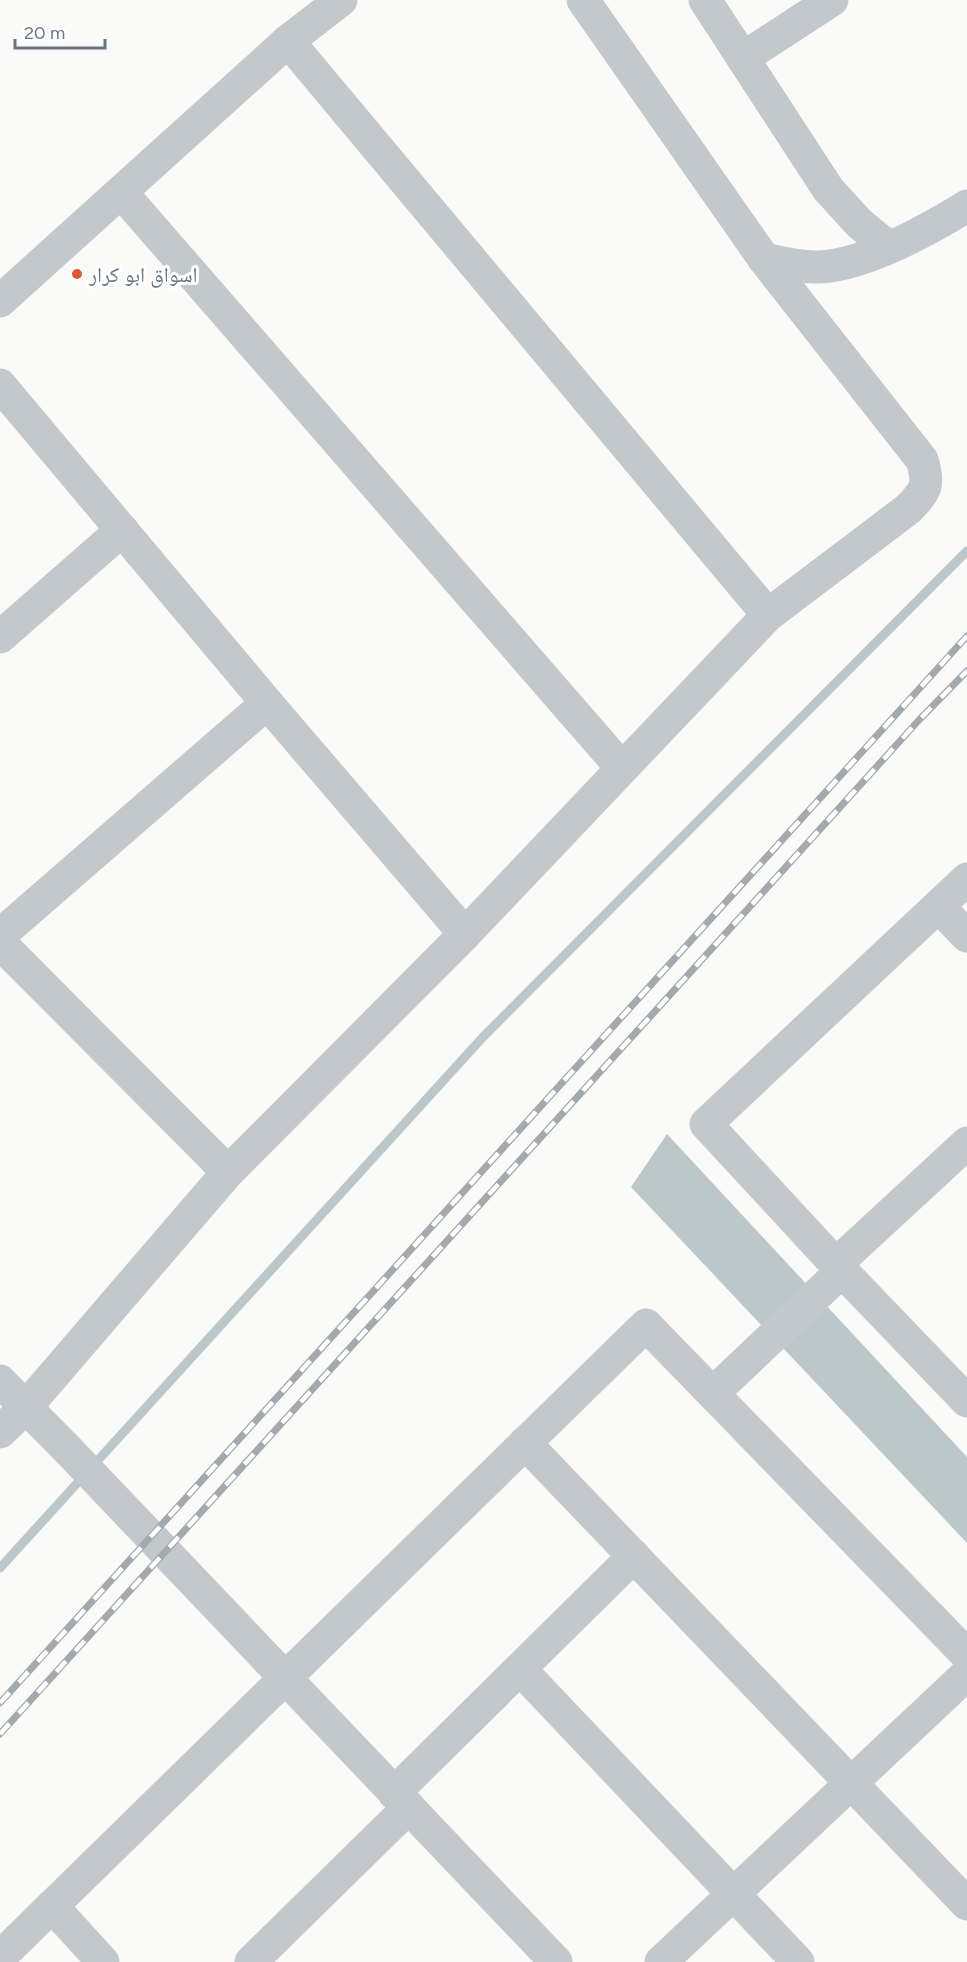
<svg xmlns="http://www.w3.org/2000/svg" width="967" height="1962" font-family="Figtree,'Noto Naskh Arabic',sans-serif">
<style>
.water{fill:#bbc7cb}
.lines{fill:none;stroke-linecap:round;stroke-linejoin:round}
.stream{stroke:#bbc7cb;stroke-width:9}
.minor{stroke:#c3c8cc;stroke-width:33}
.rail-casing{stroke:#a2aab0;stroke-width:7}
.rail{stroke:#fff;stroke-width:4.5;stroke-dasharray:14;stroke-linecap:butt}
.poi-dot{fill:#e4572e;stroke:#fff;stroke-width:2}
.labels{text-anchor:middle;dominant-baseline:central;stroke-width:6;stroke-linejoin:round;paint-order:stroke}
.poi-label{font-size:21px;fill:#657683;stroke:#fff;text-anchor:start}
</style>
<rect width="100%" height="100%" fill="#fafaf8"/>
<path class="water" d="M667 1134 967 1457V1543L631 1187Z"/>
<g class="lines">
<path class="stream" d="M0 1568 483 1037 967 551"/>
<g class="minor">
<path d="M705 0 828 189 859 223 888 247"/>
<path d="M288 41 768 615"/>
<path d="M743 58 832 0"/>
<path d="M121 192 621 767"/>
<path d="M764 259C782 263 800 268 819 267 865 265 928 230 967 206"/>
<path d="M0 301 288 41 341 0"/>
<path d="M0 385 267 703 465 934"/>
<path d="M0 637 122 530"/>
<path d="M967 879 706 1124 842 1271 967 1401"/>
<path d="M939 907 967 936"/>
<path d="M0 935 267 703"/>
<path d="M0 943 228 1172"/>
<path d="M836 1264 967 1143"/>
<path d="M0 1381 71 1453 556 1962"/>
<path d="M713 1393 842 1271"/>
<path d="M0 1432 26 1407 228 1172 465 934 768 615 908 509C926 491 930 485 922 460L764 259 583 0"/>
<path d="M525 1443 967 1904"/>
<path d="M520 1669 798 1962"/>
<path d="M394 1793 634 1556"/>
<path d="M52 1906 103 1962"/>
<path d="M0 1957 646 1325 967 1655"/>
<path d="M251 1962 409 1807"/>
<path d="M661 1962 967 1674"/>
</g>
<g class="rail-casing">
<g id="rail">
<path d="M0 1703 967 636"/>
<path d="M0 1734 919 720 967 671"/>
</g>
</g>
<use href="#rail" class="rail"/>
</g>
<circle class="poi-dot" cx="77" cy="274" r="6"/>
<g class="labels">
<g class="poi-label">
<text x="89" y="274">اسواق ابو كرار</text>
</g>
</g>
<path d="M15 39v9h90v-9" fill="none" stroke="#657683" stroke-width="3"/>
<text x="24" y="39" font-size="18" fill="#657683" stroke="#ffffff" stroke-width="4.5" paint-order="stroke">20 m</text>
</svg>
